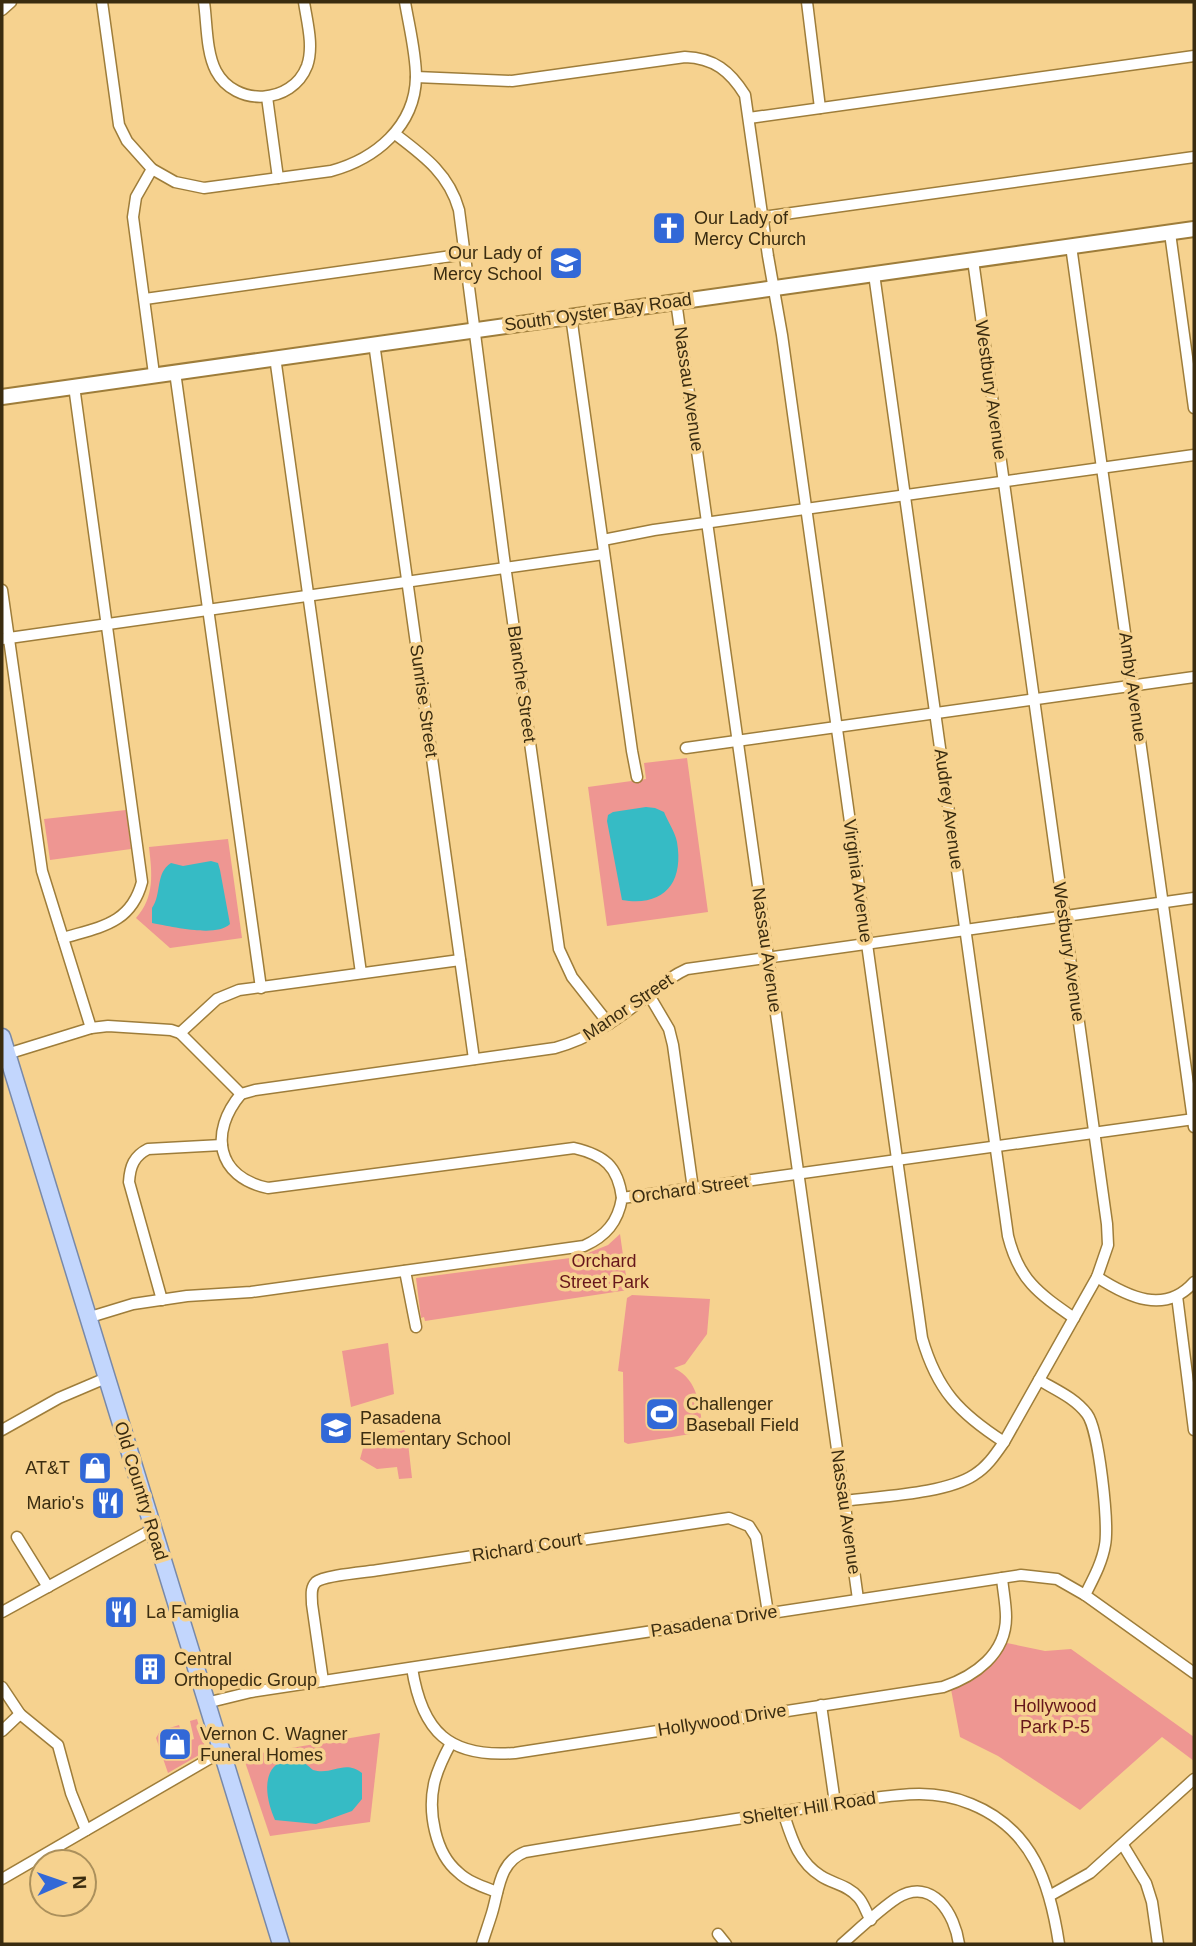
<svg xmlns="http://www.w3.org/2000/svg" width="1196" height="1946" font-family="Arial,sans-serif">
<style>
.green{fill:#ee9692}
.water{fill:#36bbc5}
.lines{fill:none;stroke-linecap:round;stroke-linejoin:round}
.street-casing{stroke:#9e7d3a;stroke-width:13}
.secondary-casing{stroke:#9e7d3a;stroke-width:18}
.primary-casing{stroke:#7889a9;stroke-width:19}
.street{stroke:#fff;stroke-width:10}
.secondary{stroke:#fff;stroke-width:14}
.primary{stroke:#c2d6fd;stroke-width:16}
.labels{text-anchor:middle;dominant-baseline:central;stroke-width:7;stroke-linejoin:round;paint-order:stroke}
.poi-label{font-size:18px;fill:#3a2c10;stroke:#f6d28f;text-anchor:start}
.street-label{font-size:18px;fill:#3a2c10;stroke:#f6d28f}
.park-label{font-size:18px;fill:#66161b;stroke:#f6d28f}
</style>
<rect width="100%" height="100%" fill="#f6d28f"/>
<g class="green">
<path d="M687 758 708 912 607 926 588 787 646 779 644 763Z"/>
<path d="M126 810 131 849 50 860 44 819Z"/>
<path d="M228 839 242 938 170 948 136 918C155 897 152 873 149 847Z"/>
<path d="M620 1234 628 1290 425 1321 424 1317 421 1318 416 1278 578 1257 608 1245Z"/>
<path d="M632 1295 710 1299 707 1334 685 1364 674 1368C699 1380 700 1408 703 1432L628 1444 624 1442 623 1372 618 1371 627 1298Z"/>
<path d="M388 1343 394 1394 351 1407 342 1351Z"/>
<path d="M404 1430 407 1434 412 1478 399 1479 397 1467 377 1469 360 1459 365 1441Z"/>
<path d="M1002 1642 1045 1651 1071 1649 1194 1737V1761L1162 1737 1080 1810 998 1756 960 1737 950 1684 962 1680Z"/>
<path d="M197 1719 206 1751 168 1773 156 1738 160 1731 179 1725 180 1728 163 1733 171 1760 187 1756 184 1742 194 1739 190 1721Z"/>
<path d="M380 1733 370 1822 270 1836 243 1756Z"/>
</g>
<g class="water">
<path d="M646 807 655 808 664 812C668 822 675 832 677 842 684 883 664 907 622 900L607 821 608 815 613 812Z"/>
<path d="M211 861 218 863 220 870 230 924C216 938 170 926 152 923V908C162 894 155 873 171 863L183 866Z"/>
<path d="M288 1759C293 1760 299 1761 304 1763 308 1765 310 1768 313 1770 332 1776 344 1759 362 1773V1799L352 1811 316 1824 275 1820C266 1800 259 1766 288 1759Z"/>
</g>
<g class="lines">
<g class="street-casing">
<g id="street">
<path d="M102 2 119 125 127 141 152 169 175 182 204 188 331 171C375 159 415 127 416 77 416 53 409 26 405 2"/>
<path d="M204 2C207 23 206 52 216 71 235 107 292 105 307 66 314 46 307 22 304 2"/>
<path d="M807 2 820 108"/>
<path d="M2 10 11 2"/>
<path d="M416 77 512 81 685 57C714 58 730 71 745 95L768 256 782 335 922 1338C937 1390 959 1413 1004 1442"/>
<path d="M267 97 278 178"/>
<path d="M749 118 1194 56"/>
<path d="M395 134C424 156 449 174 459 210L504 558 559 949 572 977 609 1024"/>
<path d="M152 169 136 197 133 217 154 374"/>
<path d="M763 217 1194 157"/>
<path d="M1170 233 1194 408"/>
<path d="M1071 246 1194 1127"/>
<path d="M874 274 1008 1236C1019 1280 1038 1293 1074 1318"/>
<path d="M145 299 466 254"/>
<path d="M676 301 858 1599"/>
<path d="M571 316 632 751 637 777"/>
<path d="M374 343 474 1059"/>
<path d="M275 357 361 973"/>
<path d="M175 372 261 988"/>
<path d="M603 540 654 530 1194 455"/>
<path d="M2 590 42 871 91 1028"/>
<path d="M2 639 604 554"/>
<path d="M686 748 1194 677"/>
<path d="M63 938C100 927 131 924 142 882L74 386"/>
<path d="M649 995 669 1029 673 1045 693 1189"/>
<path d="M180 1033 217 999 239 990 460 960"/>
<path d="M7 1054 91 1028 108 1026 171 1030 180 1033 241 1094 255 1090 555 1048C591 1038 618 1019 646 997 660 986 671 976 687 969L1194 898"/>
<path d="M241 1094C209 1132 216 1177 268 1188L574 1148C604 1155 618 1166 622 1198"/>
<path d="M405 1271 416 1327"/>
<path d="M1097 1277C1128 1297 1165 1315 1194 1282"/>
<path d="M1177 1296 1194 1430"/>
<path d="M162 1300 129 1182C130 1166 134 1156 148 1149L222 1145"/>
<path d="M87 1318 133 1304 187 1296 251 1292 584 1246C606 1236 618 1222 622 1198L1194 1119"/>
<path d="M1039 1380C1056 1390 1075 1398 1087 1414 1099 1430 1109 1524 1105 1545 1102 1563 1093 1579 1085 1595"/>
<path d="M2 1430 59 1398 106 1378"/>
<path d="M844 1501C880 1496 945 1494 974 1475 987 1467 995 1455 1004 1442L1097 1277 1108 1245 1107 1224 973 260"/>
<path d="M17 1537 48 1587"/>
<path d="M2 1612 153 1529"/>
<path d="M412 1668C422 1732 449 1758 515 1753L943 1687C975 1676 1006 1654 1006 1617 1006 1604 1003 1590 1002 1578"/>
<path d="M323 1681 312 1604C312 1596 310 1588 316 1582 324 1575 367 1572 379 1570L729 1518 749 1526 756 1537 768 1613"/>
<path d="M2 1687 20 1714 58 1745 71 1793 86 1830"/>
<path d="M206 1703 251 1692 1021 1575 1057 1579 1085 1595 1194 1673"/>
<path d="M821 1705 835 1803"/>
<path d="M2 1731 20 1714"/>
<path d="M451 1743C444 1756 437 1770 434 1784 428 1812 435 1853 458 1872 468 1882 484 1887 497 1892"/>
<path d="M783 1812C791 1836 797 1861 821 1876 833 1884 848 1885 858 1897 864 1903 866 1913 871 1920"/>
<path d="M1123 1845 1146 1883 1152 1902 1158 1944"/>
<path d="M2 1879 221 1752"/>
<path d="M1051 1895 1090 1873 1194 1779"/>
<path d="M718 1934 726 1944"/>
<path d="M482 1944C485 1934 489 1923 492 1913 499 1890 499 1862 525 1852 602 1839 679 1828 756 1816 793 1810 829 1804 866 1799 902 1794 936 1789 971 1804 1033 1829 1050 1884 1059 1944"/>
<path d="M842 1944C858 1930 880 1909 897 1898 933 1876 955 1915 959 1944"/>
</g>
</g>
<g class="secondary-casing">
<path id="secondary" d="M2 397 1194 229"/>
</g>
<g class="primary-casing">
<path id="primary" d="M2 1037 281 1944"/>
</g>
<use href="#street" class="street"/>
<use href="#secondary" class="secondary"/>
<use href="#primary" class="primary"/>
</g>
<defs>
<g id="church-square" transform="scale(1.75)"><rect x="-9" y="-9" width="18" height="18" rx="4" fill="#3268d7" stroke="#f6d28f"/><path d="M-1.2-6h2.4v3.5h3.3v2.4h-3.3V6h-2.4V-.1h-3.3v-2.4h3.3Z" fill="#fff"/></g>
<g id="school-square" transform="scale(1.75)"><rect x="-9" y="-9" width="18" height="18" rx="4" fill="#3268d7" stroke="#f6d28f"/><path d="M0-5L7-2L0 1L-7-2ZM-4 1L0 2.5L4 1V4Q0 6-4 4Z" fill="#fff"/></g>
<g id="stadium-square" transform="scale(1.75)"><rect x="-9" y="-9" width="18" height="18" rx="4" fill="#3268d7" stroke="#f6d28f"/><path d="M0-5a6.5 5 0 1 0 0 10a6.5 5 0 1 0 0-10ZM-3.5-1.8h7v3.6h-7Z" fill="#fff"/></g>
<g id="shop-square" transform="scale(1.75)"><rect x="-9" y="-9" width="18" height="18" rx="4" fill="#3268d7" stroke="#f6d28f"/><path d="M-5-2.5h2.3a2.7 3.5 0 0 1 5.4 0H5L5.5 6h-11ZM-1.5-2.5h3a1.5 2.3 0 0 0-3 0Z" fill="#fff"/></g>
<g id="restaurant-square" transform="scale(1.75)"><rect x="-9" y="-9" width="18" height="18" rx="4" fill="#3268d7" stroke="#f6d28f"/><path d="M-5-6h1v4h1v-4h1v4h1v-4h1v5L-1.5 .5V6h-2V.5L-5-1ZM5-6V6H3V1.5H1.5Q1.5-4 5-6Z" fill="#fff"/></g>
<g id="building-square" transform="scale(1.75)"><rect x="-9" y="-9" width="18" height="18" rx="4" fill="#3268d7" stroke="#f6d28f"/><path d="M-4-6H4V6H1V3H-1V6H-4ZM-2.5-4.3h1.7v1.8h-1.7ZM.8-4.3h1.7v1.8H.8ZM-2.5-1h1.7V.8h-1.7ZM.8-1h1.7V.8H.8Z" fill="#fff"/></g>
</defs>
<g fill-rule="evenodd">
<use href="#church-square" x="669" y="228"/>
<use href="#school-square" x="566" y="263"/>
<use href="#stadium-square" x="662" y="1414"/>
<use href="#school-square" x="336" y="1428"/>
<use href="#shop-square" x="95" y="1468"/>
<use href="#restaurant-square" x="108" y="1503"/>
<use href="#restaurant-square" x="121" y="1612"/>
<use href="#building-square" x="150" y="1669"/>
<use href="#shop-square" x="175" y="1744"/>
</g>
<g class="labels">
<g class="poi-label">
<text x="694" y="218">Our Lady of<tspan x="694" dy="21">Mercy Church</tspan></text>
<text x="542" y="253" text-anchor="end">Our Lady of<tspan x="542" dy="21">Mercy School</tspan></text>
<text x="686" y="1404">Challenger<tspan x="686" dy="21">Baseball Field</tspan></text>
<text x="360" y="1418">Pasadena<tspan x="360" dy="21">Elementary School</tspan></text>
<text x="70" y="1468" text-anchor="end">AT&amp;T</text>
<text x="84" y="1503" text-anchor="end">Mario's</text>
<text x="146" y="1612">La Famiglia</text>
<text x="174" y="1659">Central<tspan x="174" dy="21">Orthopedic Group</tspan></text>
<text x="200" y="1734">Vernon C. Wagner<tspan x="200" dy="21">Funeral Homes</tspan></text>
</g>
<g class="street-label">
<text transform="translate(598 312) rotate(-8)">South Oyster Bay Road</text>
<text transform="translate(689 389) rotate(82)">Nassau Avenue</text>
<text transform="translate(991 390) rotate(82)">Westbury Avenue</text>
<text transform="translate(522 684) rotate(82)">Blanche Street</text>
<text transform="translate(1133 687) rotate(82)">Amby Avenue</text>
<text transform="translate(424 701) rotate(82)">Sunrise Street</text>
<text transform="translate(949 809) rotate(82)">Audrey Avenue</text>
<text transform="translate(858 881) rotate(82)">Virginia Avenue</text>
<text transform="translate(767 950) rotate(82)">Nassau Avenue</text>
<text transform="translate(1069 952) rotate(82)">Westbury Avenue</text>
<text transform="translate(628 1007) rotate(-34)">Manor Street</text>
<text transform="translate(690 1189) rotate(-8)">Orchard Street</text>
<text transform="translate(141 1491) rotate(73)">Old Country Road</text>
<text transform="translate(846 1512) rotate(82)">Nassau Avenue</text>
<text transform="translate(527 1547) rotate(-9)">Richard Court</text>
<text transform="translate(714 1621) rotate(-9)">Pasadena Drive</text>
<text transform="translate(722 1720) rotate(-9)">Hollywood Drive</text>
<text transform="translate(809 1808) rotate(-9)">Shelter Hill Road</text>
</g>
<g class="park-label">
<text x="604" y="1261">Orchard<tspan x="604" dy="21">Street Park</tspan></text>
<text x="1055" y="1706">Hollywood<tspan x="1055" dy="21">Park P-5</tspan></text>
</g>
</g>
<rect width="1196" height="1946" fill="none" stroke="#3a2c10" stroke-width="7"/>
<g transform="translate(63 1883) rotate(88)"><circle r="33" fill="#f6d28f" stroke="#ab905c" stroke-width="2"/>
<path d="M0-5L12 26L0 18L-12 26Z" fill="#3268d7"/>
<text y="-10" font-size="19" font-weight="bold" text-anchor="middle" fill="#3a2c10">N</text>
</g>
</svg>
